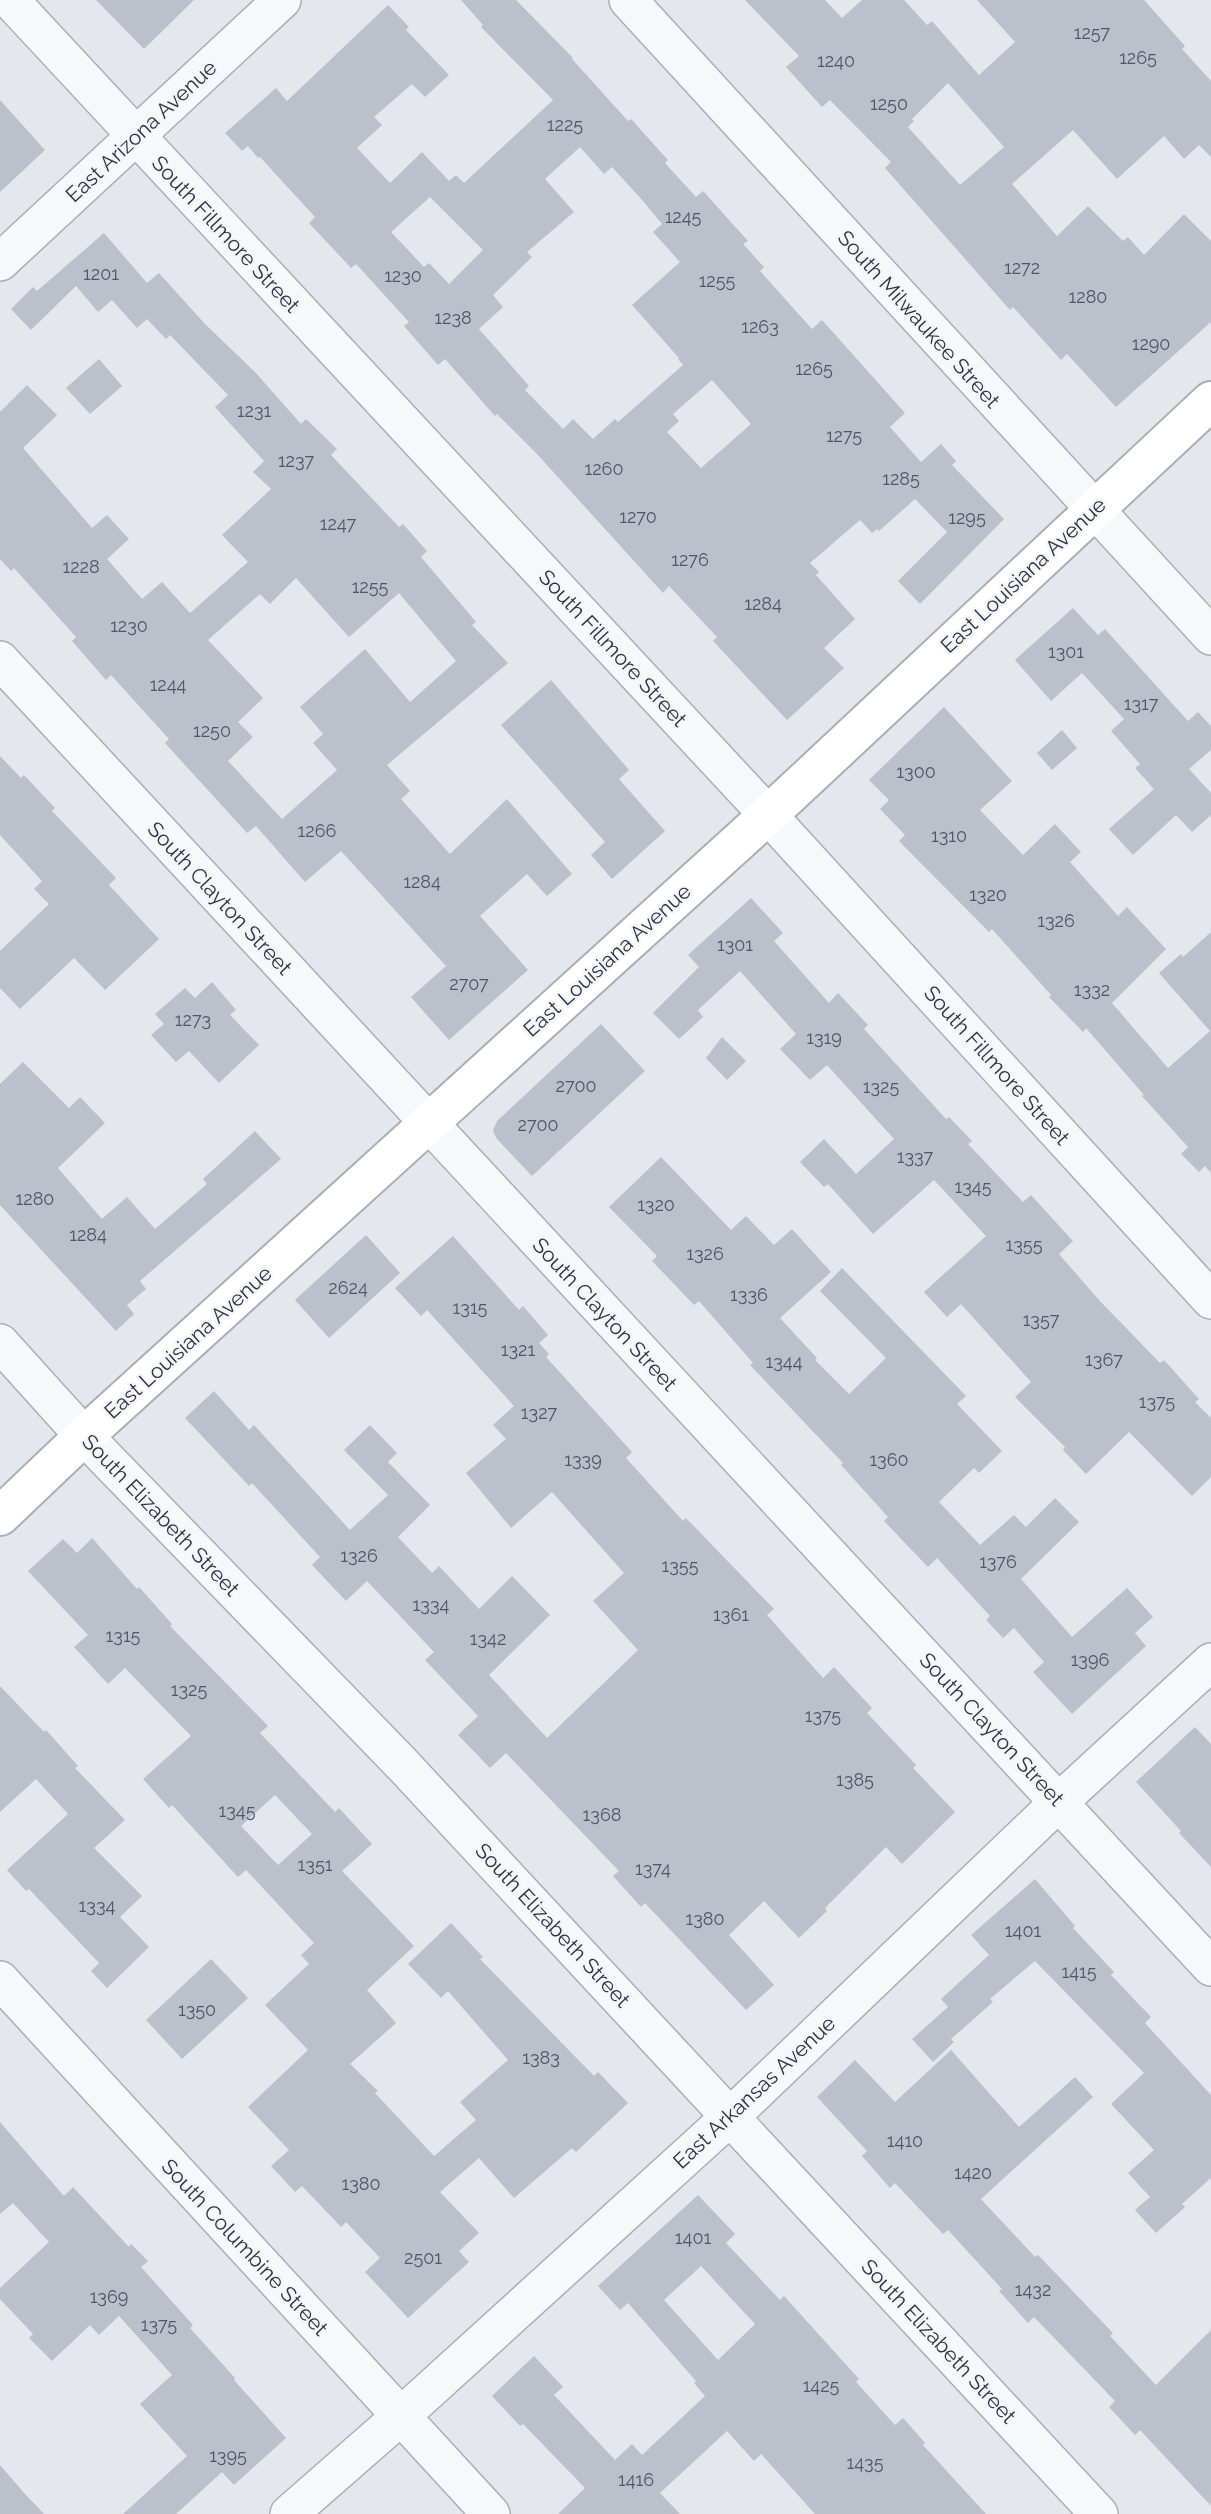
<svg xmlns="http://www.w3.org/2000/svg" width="1211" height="2514" font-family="Raleway,sans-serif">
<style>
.building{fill:#bbc0ca;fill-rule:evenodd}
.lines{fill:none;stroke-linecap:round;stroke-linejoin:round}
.street-casing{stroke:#a9aeb7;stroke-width:40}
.secondary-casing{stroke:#a9aeb7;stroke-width:42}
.street{stroke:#f7f8fa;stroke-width:37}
.secondary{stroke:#fff;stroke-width:38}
.labels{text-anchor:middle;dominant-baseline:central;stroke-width:5;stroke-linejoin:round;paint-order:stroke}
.number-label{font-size:18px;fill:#4f5766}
.street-label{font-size:21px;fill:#2b3445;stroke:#f4f6f9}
</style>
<rect width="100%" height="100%" fill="#e4e7ec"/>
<g class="building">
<path d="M96 0H194L144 49Z"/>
<path d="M461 0H516L573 58 572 59 628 121 631 119 668 160 665 163 696 197 703 191 748 241 743 244 764 267 760 271 812 329 822 320 905 413 890 427 921 462 941 444 956 461 952 465 1004 519 920 604 898 581 947 532 915 499 879 531 877 529 872 533 860 520 810 563 819 572 816 575 855 619 824 648 844 668 787 720 713 641 717 637 669 586 663 593 537 454 497 414 495 416 445 359 438 365 404 326 409 322 356 264 351 268 309 223 315 217 260 157 258 158 248 146 242 151 225 133 276 88 287 101 388 5 409 27 406 30 449 75 425 97 412 84 374 117 382 125 357 148 390 183 422 152 449 181 456 175 464 183 553 100 481 27 483 25ZM580 147 604 174 612 167 643 201 662 224 653 232 680 262 632 305 679 358 678 359 683 365 618 422 615 419 593 439 573 419 563 429 525 390 529 386 479 329 503 307 493 295 532 257 527 252 574 212 545 179ZM430 197 483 250 449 284 429 263 424 267 391 232ZM712 380 751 424 701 468 667 432 679 421 673 414Z"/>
<path d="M745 0H825L842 18 862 0H904L927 25 932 21 979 75 1015 42 977 0H1144L1185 46 1182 49 1211 81V157L1199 145 1184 159 1164 136 1117 179 1073 130 1012 184 1057 236 1088 206 1123 241 1128 237 1144 255 1184 214 1211 241V322L1116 407 1067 354 1061 360 1013 307 1010 310 885 168 891 162 830 100 822 107 786 67 799 56ZM948 83 1004 147 960 185 908 127 914 121 912 119Z"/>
<path d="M0 100 45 150 0 192Z"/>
<path d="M104 233 147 283 159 273 205 324 255 372 301 424 306 419 337 449 331 455 399 527 403 524 427 551 421 557 476 622 472 625 508 663 387 765 410 791 401 799 450 854 507 799 572 874 547 896 527 874 480 916 528 970 449 1040 411 997 446 966 341 851 305 882 256 826 247 833 165 743 169 739 111 675 106 680 72 641 76 637 14 568 11 571 0 559V412L27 385 57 415 23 448 92 528 107 515 129 539 107 559 142 599 162 582 190 613 248 562 222 535 271 489 253 472 264 461 215 407 228 395 170 335 166 339 147 319 137 328 112 300 98 312 76 286 31 330 11 309 33 287 37 291ZM296 578 349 637 399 593 456 661 410 702 365 649 300 707 323 734 313 743 337 770 282 819 228 761 253 737 238 722 263 698 208 640 260 594 270 604Z"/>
<path d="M99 359 122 386 90 414 66 388Z"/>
<path d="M1073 608 1098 635 1105 629 1188 721 1198 712 1211 726V750L1189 769 1211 793V815L1192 832 1176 815 1133 855 1109 829 1154 789 1135 768 1140 764 1111 731 1124 719 1082 673 1051 701 1015 660Z"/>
<path d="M551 680 629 770 619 779 665 831 612 879 591 855 605 842 501 725Z"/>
<path d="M944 707 1012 781 980 810 1023 855 1055 824 1081 852 1070 862 1118 916 1127 907 1166 949 1112 1003 1168 1068 1210 1031 1159 973 1181 954 1183 957 1211 932V1173L1205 1166 1199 1172 1181 1154 1188 1147 1142 1096 1144 1095 1086 1028 1083 1032 1049 997 1051 995 992 929 989 932 899 841 905 835 880 809 889 800 869 780Z"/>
<path d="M1062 730 1077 748 1052 770 1037 753Z"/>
<path d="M0 756 21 778 24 775 55 808 52 811 116 878 109 885 159 939 105 990 74 958 20 1009 0 988V951L49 904 34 889 42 881 0 835Z"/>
<path d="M751 898 783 933 774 941 829 1003 838 993 868 1025 864 1029 946 1119 949 1117 972 1141 968 1144 1023 1202 1031 1195 1073 1241 1059 1254 1099 1300 1160 1363 1164 1360 1199 1399 1195 1402 1211 1418V1477L1192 1496 1129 1432 1086 1474 1063 1450 1065 1447 1015 1397 1031 1382 961 1304 947 1317 924 1292 986 1236 934 1180 873 1234 828 1184 824 1187 800 1162 824 1139 856 1174 894 1139 827 1065 810 1080 780 1049 796 1034 740 971 698 1010 703 1017 679 1039 653 1013 699 967 688 955Z"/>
<path d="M212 982 236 1010 230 1015 259 1045 219 1083 189 1051 176 1062 151 1035 164 1024 155 1014 185 988 195 998Z"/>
<path d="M601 1024 645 1071 532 1176 497 1139 493 1131 497 1121Z"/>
<path d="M722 1037 746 1061 727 1080 706 1058Z"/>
<path d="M23 1062 69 1108 80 1097 105 1123 58 1168 102 1219 127 1197 155 1229 207 1184 203 1179 255 1131 281 1159 140 1281 146 1289 127 1305 134 1314 116 1331 0 1205V1084Z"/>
<path d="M661 1157 731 1230 746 1216 774 1245 792 1229 831 1272 780 1318 817 1358 815 1360 849 1394 886 1358 820 1291 842 1268 966 1396 957 1404 1002 1451 979 1473 974 1468 939 1502 980 1545 1014 1515 1026 1527 1055 1498 1079 1522 1021 1579 1072 1637 1127 1588 1153 1617 1135 1633 1146 1646 1072 1714 1033 1672 1044 1662 1014 1628 1003 1638 986 1620 990 1616 937 1558 928 1567 884 1521 888 1517 841 1465 843 1463 750 1365 753 1363 699 1301 694 1305 652 1261 657 1256 609 1207Z"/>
<path d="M366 1235 400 1273 329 1338 295 1300Z"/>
<path d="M453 1236 519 1310 523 1306 548 1335 539 1343 549 1354 546 1357 632 1452 626 1458 683 1521 686 1518 774 1609 767 1615 823 1678 834 1667 872 1708 867 1713 916 1765 913 1768 955 1812 902 1864 886 1847 825 1908 827 1911 799 1938 764 1901 729 1935 774 1985 746 2010 645 1903 641 1907 613 1876 619 1871 506 1753 490 1768 458 1735 478 1716 425 1660 434 1652 367 1581 346 1601 312 1565 320 1557 252 1483 249 1486 185 1418 214 1391 249 1430 254 1425 350 1530 388 1495 344 1450 370 1425 397 1453 388 1462 430 1505 398 1537 432 1573 439 1566 479 1609 512 1576 550 1615 489 1675 547 1738 638 1650 593 1601 624 1573 552 1492 511 1528 466 1473 506 1439 493 1425 514 1406 427 1310 421 1316 395 1288Z"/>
<path d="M92 1538 137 1589 139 1587 172 1624 170 1626 268 1726 260 1733 335 1812 339 1808 372 1844 342 1871 414 1946 367 1990 396 2023 350 2064 378 2091 375 2093 434 2156 476 2120 460 2102 508 2060 448 1991 441 1998 408 1964 451 1923 483 1957 480 1959 594 2076 598 2072 628 2103 576 2152 572 2148 514 2198 479 2158 440 2192 479 2233 459 2251 469 2262 408 2318 365 2272 380 2258 346 2222 341 2227 302 2186 295 2192 271 2166 289 2150 248 2107 308 2050 265 2005 309 1964 301 1955 314 1943 246 1870 238 1877 172 1805 169 1808 143 1779 191 1736 125 1668 108 1684 74 1647 88 1635 28 1571 63 1539 77 1553ZM275 1795 312 1834 278 1865 241 1826Z"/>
<path d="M0 1686 44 1732 46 1730 78 1766 75 1768 125 1820 94 1848 142 1896 120 1917 149 1947 107 1988 91 1971 99 1963 29 1889 26 1891 7 1870 68 1814 36 1779 0 1812Z"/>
<path d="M1195 1727 1211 1744V1867L1179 1833 1181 1831 1136 1782Z"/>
<path d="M1035 1879 1075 1926 1073 1928 1114 1972 1111 1975 1151 2017 1145 2023 1211 2095V2178L1182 2204 1185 2207 1156 2233 1135 2210 1150 2197 1128 2173 1154 2150 1111 2104 1144 2073 1035 1961 990 1999 993 2002 951 2039 954 2042 933 2062 912 2039 948 2007 941 1999 989 1955 971 1935Z"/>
<path d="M211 1959 248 1998 182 2059 146 2020Z"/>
<path d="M951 2050 1019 2127 1075 2077 1093 2097 981 2199 1035 2257 1038 2255 1113 2333 1110 2336 1156 2385 1211 2330V2506L1140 2430 1135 2435 1109 2407 1115 2401 1034 2317 1028 2323 999 2291 1002 2289 948 2230 943 2234 895 2183 890 2188 862 2156 867 2151 817 2097 855 2060 895 2102Z"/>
<path d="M0 2122 64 2196 73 2187 129 2247 131 2244 148 2261 141 2267 193 2325 190 2328 235 2378 234 2380 286 2438 234 2485 222 2472 176 2514H123L187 2456 140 2404 172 2375 119 2316 99 2335 90 2325 52 2361 29 2338 33 2334 0 2299V2288L49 2242 13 2203 0 2214Z"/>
<path d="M698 2195 735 2234 726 2243 780 2300 784 2296 859 2379 856 2382 895 2425 903 2418 925 2443 923 2445 986 2514H815L761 2454 754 2461 727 2431 660 2493 680 2514H558L585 2488 523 2424 520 2426 492 2396 534 2356 563 2387 554 2395 615 2460 632 2444 642 2455 705 2396 694 2383 696 2381 628 2303 620 2310 598 2286ZM701 2266 755 2324 718 2360 664 2300Z"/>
<path d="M0 2465 25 2494 44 2514H0Z"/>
</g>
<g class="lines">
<g class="street-casing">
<g id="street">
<path d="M10 0 768 815 1211 1300"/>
<path d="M628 0 1211 636"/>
<path d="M0 262 282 0"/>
<path d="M0 660 1211 1967"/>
<path d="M0 1343 84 1436 402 1764 1099 2514"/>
<path d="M0 1980 491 2514"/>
<path d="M289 2514 401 2416 731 2116 1060 1801 1211 1662"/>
</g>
</g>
<g class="secondary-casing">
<path id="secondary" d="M0 1516 84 1436 768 815 1211 401"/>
</g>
<use href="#street" class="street"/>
<use href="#secondary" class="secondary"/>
</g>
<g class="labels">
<g class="number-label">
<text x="1092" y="32">1257</text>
<text x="1138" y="57">1265</text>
<text x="836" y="60">1240</text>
<text x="889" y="103">1250</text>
<text x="565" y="124">1225</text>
<text x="683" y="216">1245</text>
<text x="1022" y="267">1272</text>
<text x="101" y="273">1201</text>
<text x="403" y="275">1230</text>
<text x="717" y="280">1255</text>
<text x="1088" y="296">1280</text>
<text x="453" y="317">1238</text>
<text x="760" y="326">1263</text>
<text x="1151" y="343">1290</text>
<text x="814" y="368">1265</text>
<text x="254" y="410">1231</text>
<text x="844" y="435">1275</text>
<text x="296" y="460">1237</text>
<text x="604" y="468">1260</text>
<text x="901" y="478">1285</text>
<text x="638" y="516">1270</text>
<text x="967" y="517">1295</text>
<text x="338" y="523">1247</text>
<text x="690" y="559">1276</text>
<text x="81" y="566">1228</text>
<text x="370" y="586">1255</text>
<text x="763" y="603">1284</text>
<text x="129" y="625">1230</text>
<text x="1066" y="651">1301</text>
<text x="168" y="684">1244</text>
<text x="1141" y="703">1317</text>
<text x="212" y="730">1250</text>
<text x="916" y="771">1300</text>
<text x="317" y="830">1266</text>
<text x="949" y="835">1310</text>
<text x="422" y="881">1284</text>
<text x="988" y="894">1320</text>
<text x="1056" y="920">1326</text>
<text x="735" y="944">1301</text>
<text x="469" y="983">2707</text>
<text x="1092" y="989">1332</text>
<text x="193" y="1019">1273</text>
<text x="824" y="1037">1319</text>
<text x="576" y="1085">2700</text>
<text x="881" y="1086">1325</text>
<text x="538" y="1124">2700</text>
<text x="915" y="1156">1337</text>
<text x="973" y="1186">1345</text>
<text x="35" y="1198">1280</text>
<text x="656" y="1204">1320</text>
<text x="88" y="1234">1284</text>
<text x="1024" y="1244">1355</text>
<text x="705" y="1253">1326</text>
<text x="348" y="1287">2624</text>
<text x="749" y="1294">1336</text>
<text x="470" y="1307">1315</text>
<text x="1041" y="1319">1357</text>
<text x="518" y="1349">1321</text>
<text x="1104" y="1359">1367</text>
<text x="784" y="1361">1344</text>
<text x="1157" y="1401">1375</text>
<text x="539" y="1412">1327</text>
<text x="583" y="1459">1339</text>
<text x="889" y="1459">1360</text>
<text x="359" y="1555">1326</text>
<text x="998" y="1561">1376</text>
<text x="680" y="1565">1355</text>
<text x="431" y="1604">1334</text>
<text x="731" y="1614">1361</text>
<text x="123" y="1635">1315</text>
<text x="488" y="1638">1342</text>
<text x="1090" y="1659">1396</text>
<text x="189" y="1689">1325</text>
<text x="823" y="1715">1375</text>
<text x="855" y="1779">1385</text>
<text x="237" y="1810">1345</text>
<text x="602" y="1814">1368</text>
<text x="315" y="1864">1351</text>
<text x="653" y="1868">1374</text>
<text x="97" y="1905">1334</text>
<text x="705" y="1918">1380</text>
<text x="1023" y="1930">1401</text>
<text x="1079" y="1971">1415</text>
<text x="197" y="2009">1350</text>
<text x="541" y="2057">1383</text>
<text x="905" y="2140">1410</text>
<text x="973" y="2172">1420</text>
<text x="361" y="2183">1380</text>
<text x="693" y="2237">1401</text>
<text x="423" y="2257">2501</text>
<text x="1033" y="2289">1432</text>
<text x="109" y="2296">1369</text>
<text x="159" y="2324">1375</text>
<text x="821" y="2385">1425</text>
<text x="228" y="2455">1395</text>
<text x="865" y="2462">1435</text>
<text x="636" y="2479">1416</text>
</g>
<g class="street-label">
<text transform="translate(141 131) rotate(-43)">East Arizona Avenue</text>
<text transform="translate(226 234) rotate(47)">South Fillmore Street</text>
<text transform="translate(919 319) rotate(48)">South Milwaukee Street</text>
<text transform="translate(1023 575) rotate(-43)">East Louisiana Avenue</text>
<text transform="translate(613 648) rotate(47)">South Fillmore Street</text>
<text transform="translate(220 898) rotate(47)">South Clayton Street</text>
<text transform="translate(607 960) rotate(-42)">East Louisiana Avenue</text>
<text transform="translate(997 1065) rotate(48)">South Fillmore Street</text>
<text transform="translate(605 1314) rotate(47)">South Clayton Street</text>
<text transform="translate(188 1342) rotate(-42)">East Louisiana Avenue</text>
<text transform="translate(161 1515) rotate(46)">South Elizabeth Street</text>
<text transform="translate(992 1729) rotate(47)">South Clayton Street</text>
<text transform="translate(553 1925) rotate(47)">South Elizabeth Street</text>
<text transform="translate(754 2092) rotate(-43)">East Arkansas Avenue</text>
<text transform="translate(245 2247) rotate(47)">South Columbine Street</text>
<text transform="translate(939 2341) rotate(47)">South Elizabeth Street</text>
</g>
</g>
</svg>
